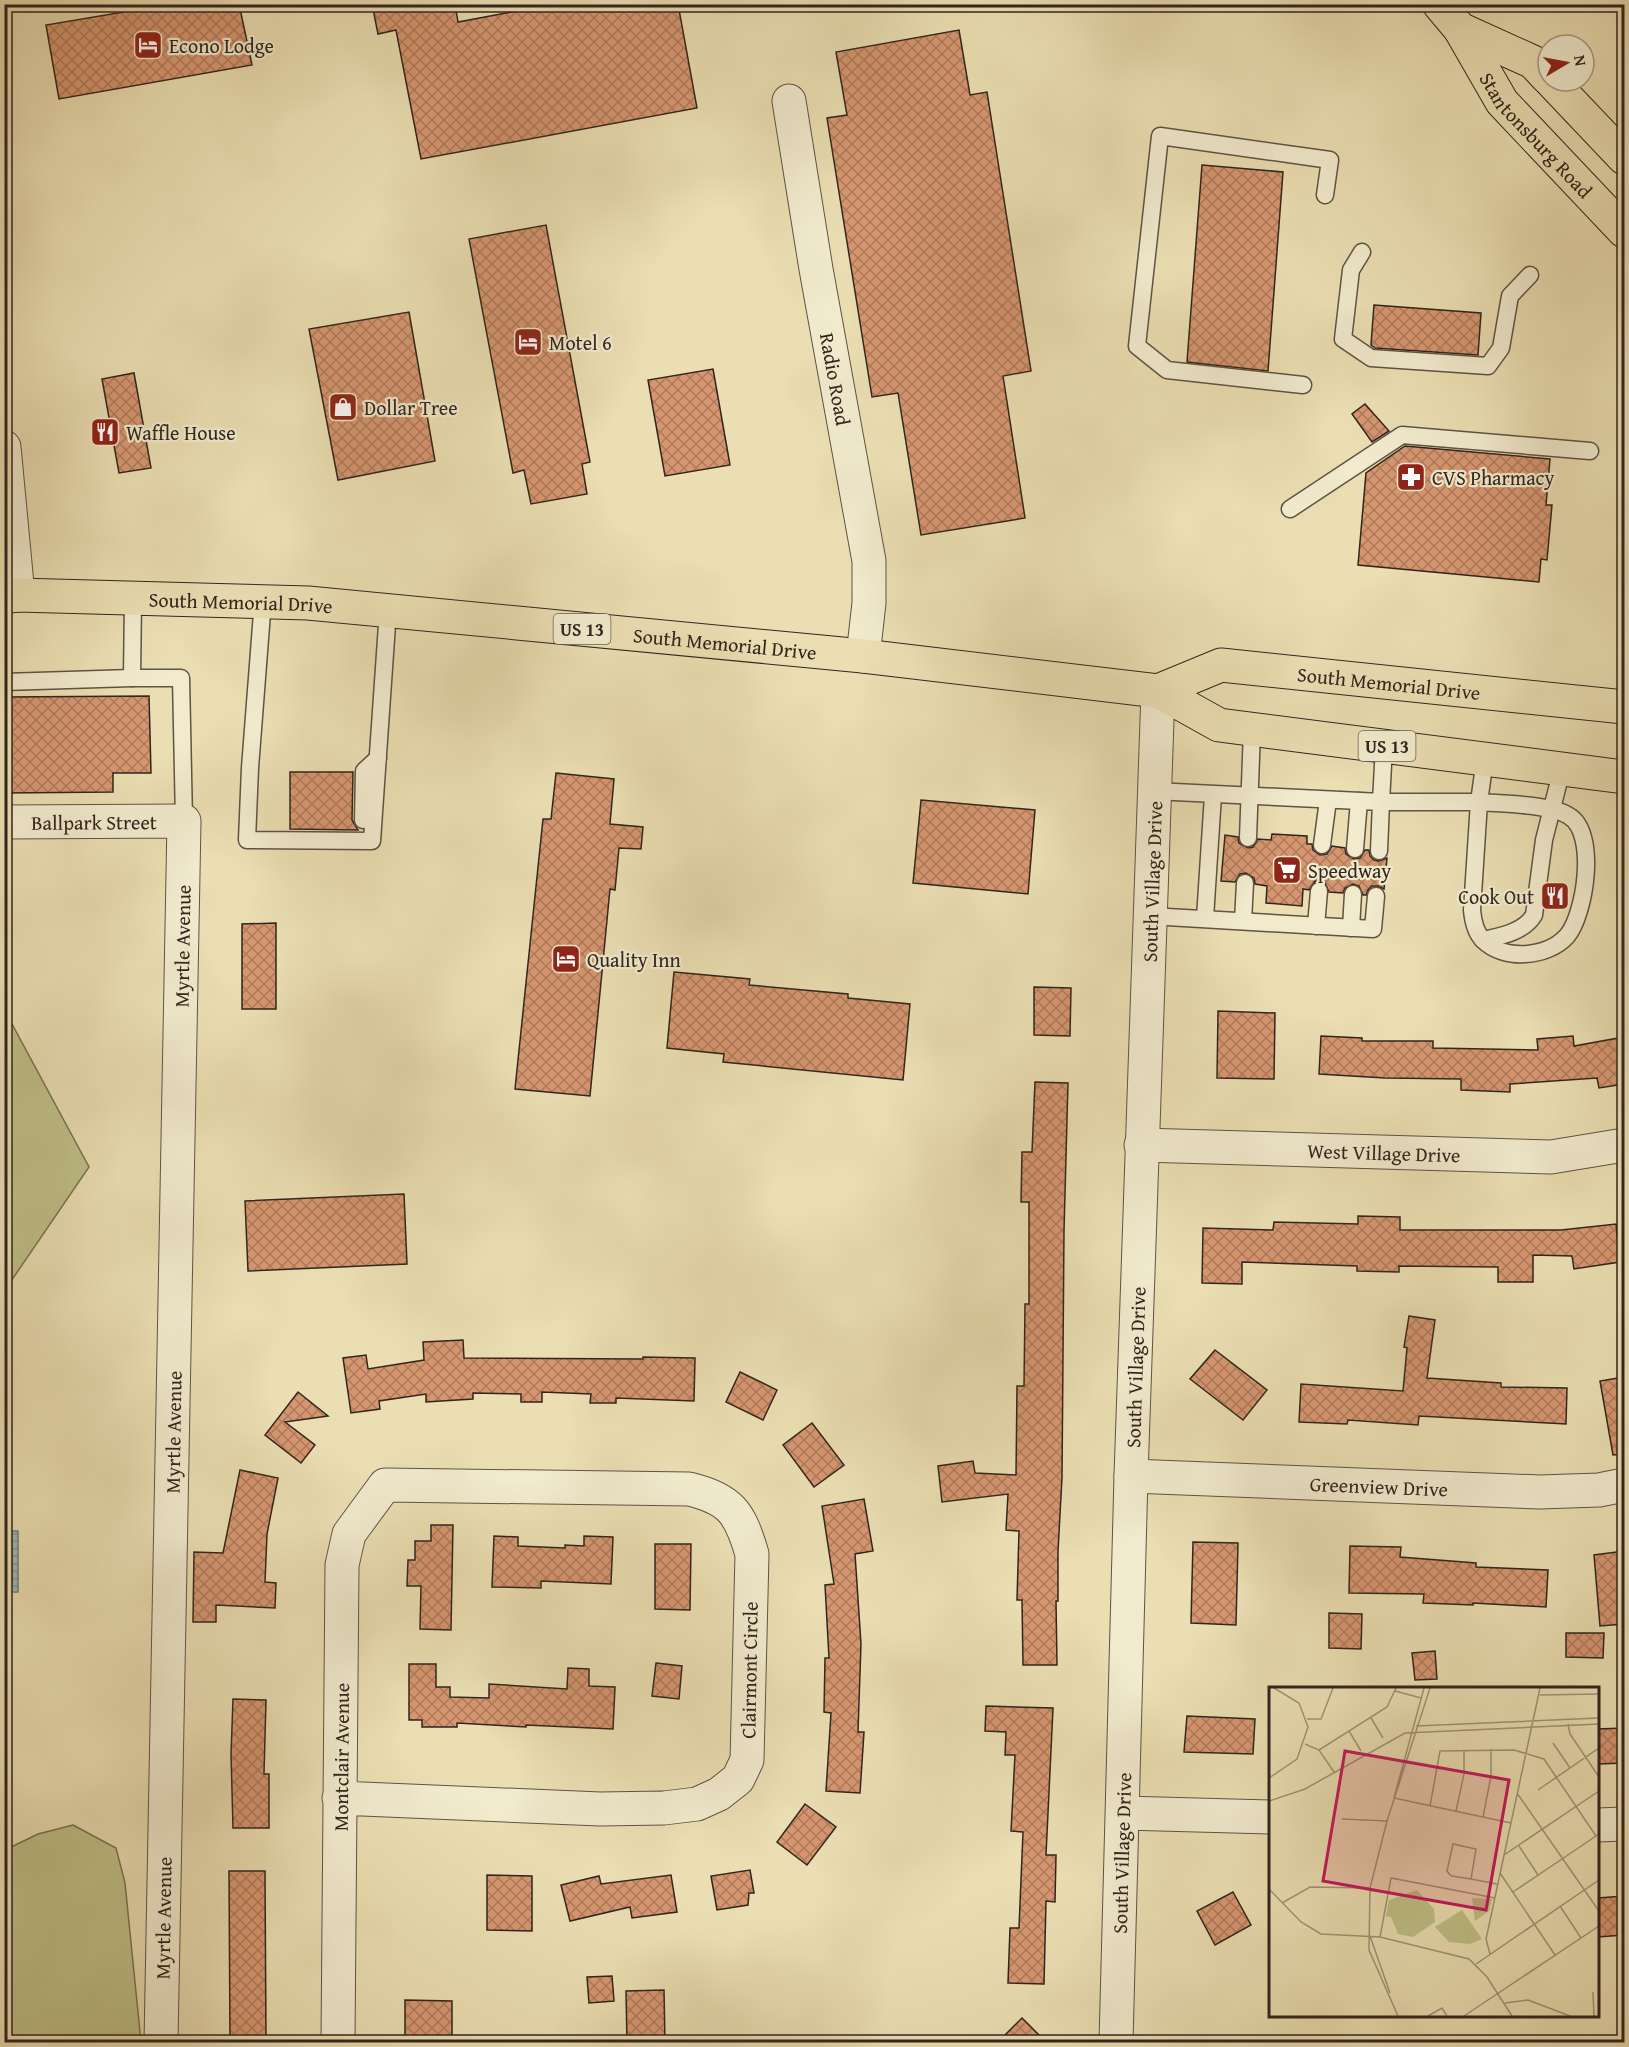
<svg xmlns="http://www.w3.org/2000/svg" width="1629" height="2047" font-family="'Gentium Book Plus',serif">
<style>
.pitch{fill:#bfbf87;stroke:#787252;stroke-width:1.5}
.water{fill:url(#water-rules);stroke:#727e7b;stroke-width:1.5}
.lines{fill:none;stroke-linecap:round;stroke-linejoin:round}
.shore{stroke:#686f6c;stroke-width:1.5}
.building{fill:url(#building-cross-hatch);stroke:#31251e;stroke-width:1.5}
.lane-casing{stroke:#5f5343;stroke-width:19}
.street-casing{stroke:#5f5343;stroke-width:35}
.primary-casing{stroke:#31251e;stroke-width:35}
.lane{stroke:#f1eacd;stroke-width:16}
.street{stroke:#f1eacd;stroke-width:33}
.primary{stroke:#eadeb2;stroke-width:33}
.labels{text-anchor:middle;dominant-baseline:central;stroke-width:4.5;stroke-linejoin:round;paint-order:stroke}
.shield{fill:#f1eacd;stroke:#6b6052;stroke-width:1.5}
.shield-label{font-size:18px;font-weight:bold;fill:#31251e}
.poi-label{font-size:20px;fill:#31251e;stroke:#f1eacd;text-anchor:start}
.street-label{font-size:20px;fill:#31251e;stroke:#f1eacd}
.inset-road{fill:none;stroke:#a09477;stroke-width:1.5}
.view{fill:#c2185b;fill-opacity:0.15;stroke:#c2185b;stroke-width:3}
.inset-edge{fill:none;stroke:#31251e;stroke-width:3}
</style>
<defs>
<pattern id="water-rules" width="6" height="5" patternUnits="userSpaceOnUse" patternTransform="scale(1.5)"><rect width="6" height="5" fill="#9eb9b9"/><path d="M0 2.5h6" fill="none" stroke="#819696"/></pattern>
<pattern id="building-cross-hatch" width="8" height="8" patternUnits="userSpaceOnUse" patternTransform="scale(1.5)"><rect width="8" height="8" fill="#d69670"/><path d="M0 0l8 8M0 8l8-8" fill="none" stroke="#ae7a5b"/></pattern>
</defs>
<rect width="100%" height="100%" fill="#eadeb2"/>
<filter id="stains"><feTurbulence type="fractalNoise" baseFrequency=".00333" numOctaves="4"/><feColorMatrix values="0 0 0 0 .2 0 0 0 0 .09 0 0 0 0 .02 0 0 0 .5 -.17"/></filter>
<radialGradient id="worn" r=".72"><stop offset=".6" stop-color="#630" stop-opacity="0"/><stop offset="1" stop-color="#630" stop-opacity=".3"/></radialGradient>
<g class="pitch">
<path d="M5 1011 89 1167 5 1290H4Z"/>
<path d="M73 1825 116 1848 125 1883 141 2042H5V1850L38 1834Z"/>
</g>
<rect class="water" x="5" y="1531" width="13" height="61"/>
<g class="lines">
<path class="shore" d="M4 1537H10L12 1540V1583L4 1586"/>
</g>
<g class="building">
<path d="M171 4H239L252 65 59 99 46 25Z"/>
<path d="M372 4H455L458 22 555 4H678L697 108 421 159 396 30 378 34Z"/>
<path d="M959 30 970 95 987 92 1031 371 1003 376 1025 518 921 535 898 393 872 397 827 118 847 115 836 52Z"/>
<path d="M1202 165 1283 172 1268 371 1187 362Z"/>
<path d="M546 225 590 462 582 464 587 494 531 504 524 470 513 473 469 239Z"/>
<path d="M1374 305 1481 313 1478 355 1375 348 1371 345Z"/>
<path d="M409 312 435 461 338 480 309 329Z"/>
<path d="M713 369 730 465 665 476 648 380Z"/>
<path d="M134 373 151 468 119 473 102 379Z"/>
<path d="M1365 404 1389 431 1372 442 1352 414Z"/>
<path d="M1405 446 1550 459 1546 505H1552L1547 560 1541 559 1539 582 1358 565 1366 473Z"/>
<path d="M149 696 151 773H113V792L4 793V697Z"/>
<path d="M290 772H353L352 820 358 830 290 829Z"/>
<path d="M556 773 614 779 610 824 643 827 641 849 619 848 615 890 610 889 590 1096 515 1089 543 819H551Z"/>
<path d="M921 800 1035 810 1028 894 913 883Z"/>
<path d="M1272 834 1307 836V844H1312L1313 850 1320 855 1327 854 1332 846 1345 848 1346 854 1354 859 1360 858 1365 850H1369L1370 856 1374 860 1379 861 1387 858 1384 889 1378 886H1372L1368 890 1366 895H1363L1359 886 1353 884 1345 888 1343 893 1329 892 1325 883 1315 881 1309 890 1303 889 1302 906 1266 903 1267 886 1255 884 1254 878 1246 873 1240 874 1235 882 1221 881 1225 835 1238 837 1239 843 1248 848 1253 847 1258 839 1271 840Z"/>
<path d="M276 923V1009H242V924Z"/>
<path d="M674 972 750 979 749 985 848 994V998L910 1004 903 1080 723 1062 724 1054 667 1048Z"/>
<path d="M1034 987 1071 988 1070 1036 1034 1035Z"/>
<path d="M1218 1011 1275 1013 1274 1079 1217 1078Z"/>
<path d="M1321 1036 1362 1038V1041H1433V1048L1538 1050 1537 1039 1573 1036 1574 1046 1624 1037V1084L1599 1088 1597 1078 1510 1084V1092L1461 1090V1079L1385 1078 1319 1074Z"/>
<path d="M1035 1082 1068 1083 1064 1231 1062 1478 1058 1551V1601H1056L1057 1665H1023L1022 1600H1017L1019 1531 1006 1530 1008 1494 942 1502 938 1466 973 1461 975 1473 1016 1475 1017 1386H1024L1025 1304H1029V1202H1021L1022 1152H1032Z"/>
<path d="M404 1194 407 1264 248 1271 245 1201Z"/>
<path d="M1358 1216 1400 1217V1230H1561L1616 1224 1620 1262 1574 1269 1572 1256 1533 1255V1282H1498V1267L1399 1266V1272L1357 1271V1266L1242 1262V1284L1202 1283 1203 1228 1273 1230 1274 1222 1358 1224Z"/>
<path d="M1409 1316 1435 1320 1427 1378 1501 1383V1387L1567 1388 1566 1424 1419 1416 1418 1425 1348 1420 1347 1424 1299 1422 1301 1384 1403 1391 1407 1348 1404 1347Z"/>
<path d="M463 1340 464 1358 643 1359V1357L695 1358 694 1401 616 1398V1403H590L591 1394 542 1392V1402H521V1394L473 1393V1399L426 1402V1394L379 1401 380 1409 351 1413 343 1358 366 1355 368 1369 424 1360 423 1342Z"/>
<path d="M1215 1350 1267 1390 1243 1420 1190 1379Z"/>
<path d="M740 1372 777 1390 763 1420 726 1402Z"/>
<path d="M1624 1377V1454L1613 1455 1600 1381Z"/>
<path d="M298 1392 328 1416 285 1422 315 1445 301 1463 265 1435Z"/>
<path d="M812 1423 844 1465 814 1487 783 1445Z"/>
<path d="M240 1470 278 1478 267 1534 265 1582 276 1583 275 1608 216 1605V1622H193L194 1552 223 1553Z"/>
<path d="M864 1499 873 1551 855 1554 861 1644 858 1732H864L860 1793 826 1791 831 1713 824 1712 825 1658H829L825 1585 834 1584 822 1506Z"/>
<path d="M431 1525H453L451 1630 420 1629 421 1586H407L408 1560H415V1541H431Z"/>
<path d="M494 1536 518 1537V1546L565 1548V1545L584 1546V1536L613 1537 611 1584 541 1581V1588L492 1587Z"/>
<path d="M1193 1542 1238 1543 1236 1625 1191 1623Z"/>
<path d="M655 1544H691L690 1610 655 1609Z"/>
<path d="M1350 1546 1401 1547 1400 1557 1476 1563V1567L1548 1570 1546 1607 1473 1603V1605L1423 1603 1424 1594 1349 1593Z"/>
<path d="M1624 1551V1624L1600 1626 1594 1555Z"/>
<path d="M1329 1613 1362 1614 1361 1649 1329 1648Z"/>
<path d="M1566 1633H1604L1603 1658 1566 1657Z"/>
<path d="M1435 1651 1437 1679 1415 1680 1412 1653Z"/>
<path d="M656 1663 682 1666 679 1699 652 1696Z"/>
<path d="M409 1664H436V1687H450V1697L489 1698V1684L567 1689 568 1668 589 1669V1686L615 1687 613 1729 526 1725V1727L457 1723V1727H422V1720H409Z"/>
<path d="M233 1699 266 1700 264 1774H269V1828H233L231 1754Z"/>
<path d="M986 1706 1053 1708 1046 1855H1056L1055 1902 1046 1901 1044 1984 1008 1983 1010 1928H1019L1023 1832 1011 1831 1015 1755H1005L1006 1732 985 1731Z"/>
<path d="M1187 1716 1255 1719 1253 1754 1184 1752Z"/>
<path d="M1624 1728V1763L1598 1764V1729Z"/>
<path d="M805 1804 836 1827 807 1865 777 1842Z"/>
<path d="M750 1870 754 1893H749L748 1905 717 1910 711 1876Z"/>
<path d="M229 1871H265L266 2043H230Z"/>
<path d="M487 1875 532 1876V1931L487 1930Z"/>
<path d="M671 1875 677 1912 632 1918 630 1907 570 1921 561 1885 599 1876 601 1884Z"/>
<path d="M1233 1892 1251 1925 1215 1945 1197 1911Z"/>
<path d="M1624 1896V1935L1598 1937V1898Z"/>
<path d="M612 1976 614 2001 589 2003 587 1977Z"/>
<path d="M664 1990 665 2043H627L626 1991Z"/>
<path d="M405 2000 452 2001V2043H405Z"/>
<path d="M1022 2018 1047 2043H997Z"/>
</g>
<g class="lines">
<g class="lane-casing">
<g id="lane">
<path d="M1362 252 1351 270 1343 339 1371 358 1488 366 1501 348 1510 296 1530 275"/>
<path d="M1303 385 1167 370 1137 346 1160 136 1330 160 1325 195"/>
<path d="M1290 509 1402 435 1590 451"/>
<path d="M133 598 132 678H181L184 821"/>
<path d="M263 600 250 768 247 840 372 841 388 610"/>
<path d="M4 682 132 678"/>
<path d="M1384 746 1381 802H1479L1485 759"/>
<path d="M1154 791 1381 802 1379 851"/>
<path d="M1479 802C1501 804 1551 804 1569 816 1598 833 1585 915 1567 936 1547 958 1504 961 1483 940 1475 932 1473 921 1472 910Z"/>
<path d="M363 820 364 771 378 758"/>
<path d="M1248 838 1252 730"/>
<path d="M1322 845 1328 800"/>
<path d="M1355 849 1359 801"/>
<path d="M1150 916 1373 929 1376 896"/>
<path d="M1205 918 1213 795"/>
<path d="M1243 921 1245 883"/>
<path d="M1316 926 1319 891"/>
<path d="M1351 928 1353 894"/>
<path d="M1483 940C1501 936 1524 932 1534 915L1544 840 1562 769"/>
</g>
</g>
<g class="street-casing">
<g id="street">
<path id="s1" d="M789 101 816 269 869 561V603L863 656"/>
<path d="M4 447 18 595"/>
<path id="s2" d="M4 822 184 821 161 2042"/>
<path id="s3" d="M1141 1145 1551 1157 1624 1145"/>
<path id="s4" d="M1131 1476 1540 1492 1599 1490 1624 1485"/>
<path d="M1123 1813 1270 1817"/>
<path d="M1598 1825 1624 1824"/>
<path id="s5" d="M338 2042 342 1565 349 1534 385 1485 689 1489C731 1499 740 1513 752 1554L747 1760 738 1779 719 1794 697 1804 664 1808 600 1809 339 1798"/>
<path id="s6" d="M1116 2042 1131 1476 1158 691"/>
</g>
</g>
<g class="primary-casing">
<g id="primary">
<path id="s7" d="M1439 4 1460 29 1502 102 1624 231"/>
<path d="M1460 29 1533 62 1548 78"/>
<path d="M1551 81 1624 158"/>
<path id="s8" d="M4 597 18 595 308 603 863 656 1158 691 1219 725 1624 777"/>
<path id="s9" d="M1158 691 1221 665 1624 707"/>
</g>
</g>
<use href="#lane" class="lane"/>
<use href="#street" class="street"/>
<use href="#primary" class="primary"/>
</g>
<defs>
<g id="hotel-square" transform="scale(1.5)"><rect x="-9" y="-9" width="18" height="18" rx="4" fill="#8f2418" stroke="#f1eacd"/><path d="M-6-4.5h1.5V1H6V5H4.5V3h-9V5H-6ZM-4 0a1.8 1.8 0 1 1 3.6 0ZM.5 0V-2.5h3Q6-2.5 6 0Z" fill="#fff"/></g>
<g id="shop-square" transform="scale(1.5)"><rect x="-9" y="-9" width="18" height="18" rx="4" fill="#8f2418" stroke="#f1eacd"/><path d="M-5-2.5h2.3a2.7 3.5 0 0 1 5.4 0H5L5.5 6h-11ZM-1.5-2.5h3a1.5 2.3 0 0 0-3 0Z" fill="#fff"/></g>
<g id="restaurant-square" transform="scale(1.5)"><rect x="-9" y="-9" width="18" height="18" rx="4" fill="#8f2418" stroke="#f1eacd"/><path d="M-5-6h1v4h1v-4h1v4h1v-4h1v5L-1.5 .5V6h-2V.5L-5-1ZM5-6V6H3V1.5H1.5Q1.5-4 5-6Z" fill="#fff"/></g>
<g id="pharmacy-square" transform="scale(1.5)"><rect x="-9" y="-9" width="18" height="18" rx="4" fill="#8f2418" stroke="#f1eacd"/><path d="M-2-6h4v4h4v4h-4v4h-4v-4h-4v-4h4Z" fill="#fff"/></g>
<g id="supermarket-square" transform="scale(1.5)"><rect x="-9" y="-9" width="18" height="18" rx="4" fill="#8f2418" stroke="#f1eacd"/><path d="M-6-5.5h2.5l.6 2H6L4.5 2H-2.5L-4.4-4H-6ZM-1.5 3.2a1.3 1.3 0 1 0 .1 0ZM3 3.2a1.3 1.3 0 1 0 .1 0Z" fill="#fff"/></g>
</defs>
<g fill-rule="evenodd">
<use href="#hotel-square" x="148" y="45"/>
<use href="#hotel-square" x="528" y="342"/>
<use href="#shop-square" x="343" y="407"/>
<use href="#restaurant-square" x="105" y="432"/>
<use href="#pharmacy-square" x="1411" y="477"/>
<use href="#supermarket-square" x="1287" y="870"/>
<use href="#restaurant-square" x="1555" y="896"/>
<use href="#hotel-square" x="566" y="959"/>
</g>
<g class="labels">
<g class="shield">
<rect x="553.5" y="614" width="57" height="30" rx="4.5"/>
<rect x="1358.5" y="731" width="57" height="30" rx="4.5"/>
</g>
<g class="shield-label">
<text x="582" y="629">US 13</text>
<text x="1387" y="746">US 13</text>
</g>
<g class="poi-label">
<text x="169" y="45">Econo Lodge</text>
<text x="549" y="342">Motel 6</text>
<text x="364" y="407">Dollar Tree</text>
<text x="126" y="432">Waffle House</text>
<text x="1432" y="477">CVS Pharmacy</text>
<text x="1308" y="870">Speedway</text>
<text x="1534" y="896" text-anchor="end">Cook Out</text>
<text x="587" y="959">Quality Inn</text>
</g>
<g class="street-label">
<text stroke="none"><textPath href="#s7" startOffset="164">Stantonsburg Road</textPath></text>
<text stroke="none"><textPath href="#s1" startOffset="282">Radio Road</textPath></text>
<text stroke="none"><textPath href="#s8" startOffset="237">South Memorial Drive</textPath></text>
<text stroke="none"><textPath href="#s8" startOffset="723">South Memorial Drive</textPath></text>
<text stroke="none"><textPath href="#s9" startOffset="237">South Memorial Drive</textPath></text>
<text stroke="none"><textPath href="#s2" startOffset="90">Ballpark Street</textPath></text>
<text stroke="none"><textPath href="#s6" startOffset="1161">South Village Drive</textPath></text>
<text transform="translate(182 946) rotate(-89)">Myrtle Avenue</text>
<text stroke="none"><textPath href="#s3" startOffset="243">West Village Drive</textPath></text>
<text stroke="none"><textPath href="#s6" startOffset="675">South Village Drive</textPath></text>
<text transform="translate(173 1432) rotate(-89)">Myrtle Avenue</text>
<text stroke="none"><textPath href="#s4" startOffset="248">Greenview Drive</textPath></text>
<text transform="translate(749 1670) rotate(-89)">Clairmont Circle</text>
<text stroke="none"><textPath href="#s5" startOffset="285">Montclair Avenue</textPath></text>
<text stroke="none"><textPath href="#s6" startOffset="189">South Village Drive</textPath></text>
<text transform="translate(163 1918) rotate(-89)">Myrtle Avenue</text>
</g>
</g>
<g transform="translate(1269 1687)">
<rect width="330" height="330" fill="#eadeb2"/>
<path d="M148 203 165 222 166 235 144 250 129 247 122 230 117 229 120 213ZM203 211 223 212 220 224 206 234ZM193 223 213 252 201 257 180 255 166 240Z" fill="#bfbf87"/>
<path class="inset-road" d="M126 4 152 11M271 8 330 7M102 31 114 51M38 32H52L64 1M299 37 301 47 330 90M147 39 330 31M80 44 92 64M284 56 301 81M36 57 50 63 65 85M50 63 118 20 127 1M0 91 28 72 39 40 30 16 5 1M269 103 330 61M248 106 330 224M125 111 242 136M125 111 155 1M0 114 36 102 136 46 330 37M161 119 171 64 245 63 275 72 327 149M187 124 195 87V63M214 130 222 89V62M73 132 118 134M250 159 269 188M235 168 330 104M231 186 286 268M202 192 207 162 184 157 178 184 181 188 183 189 202 192 228 197M0 202 32 235 52 247 111 250 200 272 218 290 243 329M244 205 330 147M13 216 41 200 101 201M291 219 312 251M101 249 121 306M111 250 122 191 226 211M221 267 217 252 271 1M207 277 330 193M324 305 325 329M236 316 259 313 301 329M129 329 100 263 101 201 118 134 161 1M159 329 173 321 178 329M195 329 330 239"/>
<path class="view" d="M76 64 240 93 217 223 54 194Z"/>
<rect width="330" height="330" class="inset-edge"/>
</g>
<rect width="1629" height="2047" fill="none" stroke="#eadeb2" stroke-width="24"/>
<rect x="6" y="6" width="1617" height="2035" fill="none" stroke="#31251e" stroke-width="3"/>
<rect x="12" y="12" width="1605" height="2023" fill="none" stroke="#31251e" stroke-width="1.5"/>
<g transform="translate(1566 63) rotate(80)"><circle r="28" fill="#f1eacd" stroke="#a49b87" stroke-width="1.5"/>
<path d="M0-4.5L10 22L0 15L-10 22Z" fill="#8f2418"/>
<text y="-9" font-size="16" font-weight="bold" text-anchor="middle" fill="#31251e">N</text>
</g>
<rect width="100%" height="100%" filter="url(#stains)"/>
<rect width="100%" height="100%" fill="url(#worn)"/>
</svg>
